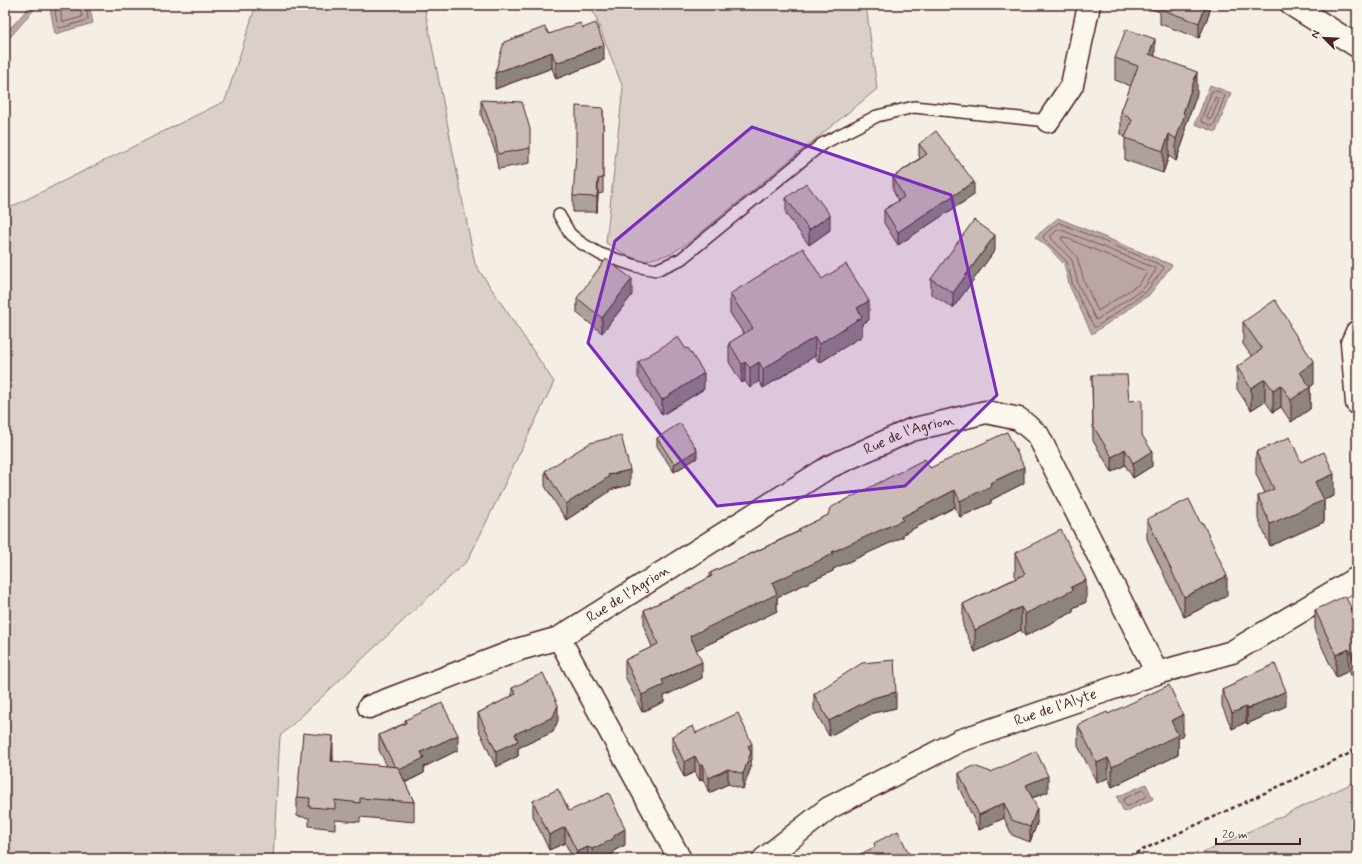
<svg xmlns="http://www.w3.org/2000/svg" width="1362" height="864" font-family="Mynerve,sans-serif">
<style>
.green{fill:#dbd0c9;stroke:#92787a}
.water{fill:#baa7a5;stroke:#8d7174}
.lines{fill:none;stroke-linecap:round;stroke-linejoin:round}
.shore{stroke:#77555c;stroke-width:1}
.service-casing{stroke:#4a1f2b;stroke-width:14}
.minor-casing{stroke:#4a1f2b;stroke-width:25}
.path{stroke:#4a1f2b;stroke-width:2.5;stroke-dasharray:4 3;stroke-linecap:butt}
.service{stroke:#fbf7ec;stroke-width:11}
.minor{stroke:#fbf7ec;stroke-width:22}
.wall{fill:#aea19d;stroke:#4a1f2b}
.shaded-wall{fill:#8d837f;stroke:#4a1f2b}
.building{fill:#cabbb6;stroke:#4a1f2b}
.marked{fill:#7b2cbf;fill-opacity:0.2;stroke:#7b2cbf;stroke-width:3;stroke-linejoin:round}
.labels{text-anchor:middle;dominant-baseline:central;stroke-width:3.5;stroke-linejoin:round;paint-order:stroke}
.street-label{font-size:15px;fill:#4a1f2b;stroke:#fbf7ec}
</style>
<rect width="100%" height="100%" fill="#f4eee4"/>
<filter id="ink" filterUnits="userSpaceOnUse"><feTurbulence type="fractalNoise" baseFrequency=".025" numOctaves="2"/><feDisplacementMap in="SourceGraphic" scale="8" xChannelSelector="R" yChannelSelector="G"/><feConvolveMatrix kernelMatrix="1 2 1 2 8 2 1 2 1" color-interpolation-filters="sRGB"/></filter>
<g filter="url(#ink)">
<g class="green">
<path d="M256 5H424L475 264 554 382 468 560 280 736 273 859H5V210L225 101Z"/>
<path d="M591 5H866L877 89 693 239 671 254 639 262 606 243 623 88Z"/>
<path d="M1357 781V859H1190Z"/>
</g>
<g class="water">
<path d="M31 5H38L5 43V34Z"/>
<path d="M61 5H89L93 23 55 34 50 8Z"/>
<path d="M1210 85 1231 93 1216 132 1195 124Z"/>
<path d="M1058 218 1172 265 1149 295 1092 334 1070 287 1064 264 1048 247 1035 237Z"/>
<path d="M1146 784 1153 799 1124 812 1117 797Z"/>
</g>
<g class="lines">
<g class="shore">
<path d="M58 5 55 12 58 27 60 28 88 20 86 5"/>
<path d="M63 5 61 13 62 21 64 22 82 17 80 5"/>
<path d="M1212 91C1216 90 1223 93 1225 96L1214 125 1212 126 1202 122 1201 121Z"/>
<path d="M1216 97 1218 98 1219 100 1211 119 1209 120 1207 117Z"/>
<path d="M1060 223 1163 266 1164 268 1146 292 1096 327H1094L1073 286 1067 262 1043 238 1044 235 1058 223Z"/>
<path d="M1059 229 1155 268 1156 270 1143 289 1096 320 1078 284 1072 260 1051 238V236Z"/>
<path d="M1062 237H1064L1146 271 1147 273 1139 284 1098 311 1084 281 1077 257 1062 240Z"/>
<path d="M1143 790 1147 795 1146 797 1128 806H1126L1123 801 1124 799Z"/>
</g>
<g class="service-casing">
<path id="service" d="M559 215 570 234 581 243 600 254 636 266 656 270 681 259 822 144 877 116 914 107 1048 121"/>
</g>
<g class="minor-casing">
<g id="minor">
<path d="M1292 5 1357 46"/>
<path d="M1048 121 1072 85 1089 5"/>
<path d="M1357 332 1352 343 1357 403"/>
<path d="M369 707 520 649 559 638"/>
<path id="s1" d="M680 859 559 638 829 467 911 430 986 412 1019 419 1038 435 1157 673"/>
<path id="s2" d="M764 859 829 808 959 741 1157 673 1232 652 1357 578"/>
</g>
</g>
<path class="path" d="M1123 859 1357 750"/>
<use href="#service" class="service"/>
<use href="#minor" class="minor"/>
</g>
<g class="wall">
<path d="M1141 5H1209V14L1199 38 1160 24V12Z"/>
<path d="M583 28 604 60 556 79 552 68 495 89 549 34Z"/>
<path d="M1155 56 1197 94 1185 128V136L1176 161 1169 156 1163 173 1125 160V137L1121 134V112L1131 86 1115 80V58Z"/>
<path d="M481 100 530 148V163L498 169 495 151 481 115Z"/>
<path d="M603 108V193L598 194 597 212H573V196Z"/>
<path d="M919 144 974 195 898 245 884 223V210L898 201 893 190V177L920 158 919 156Z"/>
<path d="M786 198 830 230 809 245 786 214Z"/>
<path d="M995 250 953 308 931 294V279Z"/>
<path d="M822 279 869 320 862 324V336L819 363 815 356 763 388 759 381 750 388 745 381 742 383 729 362V343L744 334 730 313V294Z"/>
<path d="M632 295 602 333 577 313V298Z"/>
<path d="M1243 322 1290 327 1314 384 1310 387V409L1291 422 1281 407 1273 412 1265 401 1251 410 1237 389V367L1252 357 1243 344Z"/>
<path d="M638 362 704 389 662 415 638 377Z"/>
<path d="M1092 375 1129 401 1142 435 1152 466 1133 478 1125 465 1112 472 1093 441Z"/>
<path d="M657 438 697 458 674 472 657 446Z"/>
<path d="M1256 452 1301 462 1334 496 1324 500V522L1270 546 1258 519V496L1265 493 1256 474Z"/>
<path d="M930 468 1024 483 991 500V503L960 517 955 507 903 534V537L833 569V571L777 597V611L696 650 702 678 664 696V702L642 712 625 676V660L652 647 644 627V610L693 587V586L710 577V573L799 531V529Z"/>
<path d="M545 471 630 485 609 490V492L566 520 545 486Z"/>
<path d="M1147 519 1227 596 1184 617 1147 539Z"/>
<path d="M1015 553 1086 602 1073 608V612L1025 636 1021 630 975 652 963 626V604L1016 578 1015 575Z"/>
<path d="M1357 609V688L1349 671 1336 677 1315 632V610L1353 611Z"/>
<path d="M1235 682 1286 706 1247 724 1246 722 1232 729 1222 706V690L1235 684Z"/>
<path d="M512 688 558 720 553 732 518 748V756L496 767 478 728V713L512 696Z"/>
<path d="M814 694 896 708 873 713 829 736 814 709Z"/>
<path d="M1108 714 1183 735 1178 738V755L1112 787 1108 778 1097 783 1078 746V725Z"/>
<path d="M405 720 458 750 424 767V773L405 783 414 802V822L360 817V822L335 820V829L309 826V818L297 816V797L333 756V762L387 766 379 750V735L405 723Z"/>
<path d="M696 733 752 760H751V767L743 789 728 784 709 793 703 779 700 781 695 772 684 777 672 751V736Z"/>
<path d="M959 773 1048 792 1032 798 1037 823 1030 842 1012 835 1004 818 979 830 959 788Z"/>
<path d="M533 801 569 811 625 845 615 850 613 854 603 859H573L565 843 549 850 533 816Z"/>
</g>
<g class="shaded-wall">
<path d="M1206 5H1209V14L1199 38V23Z"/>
<path d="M1155 39V61L1149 54Z"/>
<path d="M604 45V60L556 79V63Z"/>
<path d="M552 52V68L495 89V73Z"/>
<path d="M1197 72V94L1185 128V136L1176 161V139L1183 113Z"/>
<path d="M1169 134V156L1163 173V151Z"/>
<path d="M598 179V194L597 212V197Z"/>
<path d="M974 182V195L898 245V232Z"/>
<path d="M830 215V230L809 245V230Z"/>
<path d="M995 235V250L953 308V293Z"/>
<path d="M632 279V295L602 333V318Z"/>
<path d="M869 301V320L862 324V336L819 363V344L857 308Z"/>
<path d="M815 337V356L763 388V369Z"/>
<path d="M745 362V381L742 383V364Z"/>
<path d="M759 362V381L750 388V368Z"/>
<path d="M1314 362V384L1310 387V409L1291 422V400L1300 372Z"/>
<path d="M704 373V389L662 415V400Z"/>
<path d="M1265 379V401L1251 410V388Z"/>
<path d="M1281 385V407L1273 412V390Z"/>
<path d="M1125 449V465L1112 472V457Z"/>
<path d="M697 450V458L674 472V464Z"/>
<path d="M1152 451V466L1133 478V463Z"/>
<path d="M1024 467V483L991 500V503L960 517V501L990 483Z"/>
<path d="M630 470V485L609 490V492L566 520V504L608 475Z"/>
<path d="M1334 474V496L1324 500V522L1270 546V524L1315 482Z"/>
<path d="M955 490V507L903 534V537L833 569V571L777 597V611L690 653V636L772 583Z"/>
<path d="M1227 576V596L1184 617V597Z"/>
<path d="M1086 580V602L1073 608V612L1025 636V614L1071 587Z"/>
<path d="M1021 607V630L975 652V630Z"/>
<path d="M1349 649V671L1336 677V655Z"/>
<path d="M702 662V678L664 696V702L642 712V695L662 680Z"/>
<path d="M1286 691V706L1247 724V709Z"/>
<path d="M896 692V708L873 713 829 736V721L873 698Z"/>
<path d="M558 705V720L553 732 518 748V756L496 767V751L515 734Z"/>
<path d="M1246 707V722L1232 729V713Z"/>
<path d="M1183 715V735L1178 738V755L1112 787V767L1171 721Z"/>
<path d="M458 735V750L424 767V773L397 786V771L421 752Z"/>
<path d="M333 736V756L331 781V761Z"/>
<path d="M752 744V760H751V767L743 789V774L748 746Z"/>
<path d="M695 756V772L684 777V762Z"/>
<path d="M1108 758V778L1097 783V763Z"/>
<path d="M703 764V779L700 781V766Z"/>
<path d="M728 769V784L709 793V778Z"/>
<path d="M1048 776V792L1026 800V785Z"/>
<path d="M1004 803V818L979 830V815Z"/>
<path d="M1037 808V823L1030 842V827Z"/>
<path d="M565 827V843L549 850V835Z"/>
<path d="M625 829V845L615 850 613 854 603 859H592V849L615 835Z"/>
<path d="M588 847V859H577V852Z"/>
</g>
<g class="building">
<path d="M1161 5H1206L1199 23 1160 9Z"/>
<path d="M580 23 583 28 596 23 604 45 556 63 552 52 495 73 504 42 545 27 549 34Z"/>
<path d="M1126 29 1155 39 1149 54 1197 72 1183 113 1185 114 1176 139 1169 134 1163 151 1125 138 1132 120 1121 112 1138 66 1115 58Z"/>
<path d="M481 100 522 102 530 129V148L498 154 495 136Z"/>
<path d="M576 106 603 108V178L598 179 597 197 573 196 576 153Z"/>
<path d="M936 131 974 182 898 232 884 210 904 197 893 177 927 154 919 144Z"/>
<path d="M806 183 830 215 809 230 786 198Z"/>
<path d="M974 220 995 235 953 293 931 279Z"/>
<path d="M803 248 822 279 846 264 869 301 857 308 862 317 819 344 815 337 763 369 759 362 750 368 745 362 742 364 729 343 753 328 730 294Z"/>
<path d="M606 259 632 279 602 318 577 298Z"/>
<path d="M1275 300 1290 323 1289 325 1314 362 1300 372 1310 387 1291 400 1281 385 1273 390 1265 379 1251 388 1237 367 1262 349 1243 322Z"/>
<path d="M678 337 686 349 688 348 704 373 662 400 638 362Z"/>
<path d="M1092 375H1127L1129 401 1142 400V435L1152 451 1133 463 1125 449 1112 457 1093 426Z"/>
<path d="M680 423 697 450 674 464 657 438Z"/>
<path d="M1007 432 1024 467 990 483 991 486 960 501 955 490 902 517 903 520 832 552 833 554 772 583 777 594 690 636 702 662 662 680 664 685 642 695 625 660 658 644 644 610 693 587V586L712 576 710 573 800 531 799 529 828 515 830 508 925 459 930 468Z"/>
<path d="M621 435 630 470 608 475 609 477 566 504 545 471 590 443Z"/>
<path d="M1290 437 1301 462 1324 452 1334 474 1315 482 1324 500 1270 524 1258 496 1274 489 1256 452Z"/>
<path d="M1189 499 1201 524 1203 523 1227 576 1184 597 1147 519Z"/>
<path d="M1061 530 1086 580 1071 587 1073 590 1025 614 1021 607 975 630 963 604 1025 574 1015 553Z"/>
<path d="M1345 596 1353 611 1357 609V666L1349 649 1336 655 1315 610Z"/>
<path d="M894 660 896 692 873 698 829 721 814 694 862 663Z"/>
<path d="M1275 664 1286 691 1247 709 1246 707 1232 713 1222 690 1235 684V682Z"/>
<path d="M543 673 558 705 553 717 515 734 518 741 496 751 478 713 516 694 512 688Z"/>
<path d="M1169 685 1183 715 1171 721 1178 735 1112 767 1108 758 1097 763 1078 725 1107 712 1108 714Z"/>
<path d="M442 703 458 735 421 752 424 758 399 770 398 767H395L379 735 406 723 405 720Z"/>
<path d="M738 713 752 744 748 746 751 752 743 774 728 769 709 778 703 764 700 766 695 756 684 762 672 736 693 726 696 733Z"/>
<path d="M303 733 333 736 331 761 398 767 414 802 360 798V803L335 800V809L309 807 310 798 297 797Z"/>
<path d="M1036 751 1048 776 1026 785 1037 808 1030 827 1012 820 1004 803 979 815 959 773 974 766 991 772Z"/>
<path d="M558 789 569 811 609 793 625 829 615 835 613 839 592 849 588 847 577 852 565 827 549 835 533 801Z"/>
<path d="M898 831 911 858V859H850L875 847 874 843Z"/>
<path d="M531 854 534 859H519Z"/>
</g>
</g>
<path class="marked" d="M752 127 951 195 997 395 905 486 717 506 588 343 615 241Z"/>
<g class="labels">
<g class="street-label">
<text stroke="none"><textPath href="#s1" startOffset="658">Rue de l'Agrion</textPath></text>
<text stroke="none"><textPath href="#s1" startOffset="334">Rue de l'Agrion</textPath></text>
<text stroke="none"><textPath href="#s2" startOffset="331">Rue de l'Alyte</textPath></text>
</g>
</g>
<rect width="1362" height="864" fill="none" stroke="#fbf7ec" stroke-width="20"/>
<rect x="10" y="10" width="1342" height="844" fill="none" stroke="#4a1f2b" stroke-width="1.5" filter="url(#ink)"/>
<g transform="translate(1324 38) rotate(294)" stroke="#fbf7ec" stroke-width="3" paint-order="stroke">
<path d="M0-3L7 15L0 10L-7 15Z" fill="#4a1f2b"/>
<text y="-6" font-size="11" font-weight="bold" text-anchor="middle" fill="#4a1f2b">N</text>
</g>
<path d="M1216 838v6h84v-6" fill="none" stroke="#4a1f2b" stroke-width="2"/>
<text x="1222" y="838" font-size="12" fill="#4a1f2b" stroke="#fbf7ec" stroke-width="3" paint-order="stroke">20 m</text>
</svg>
